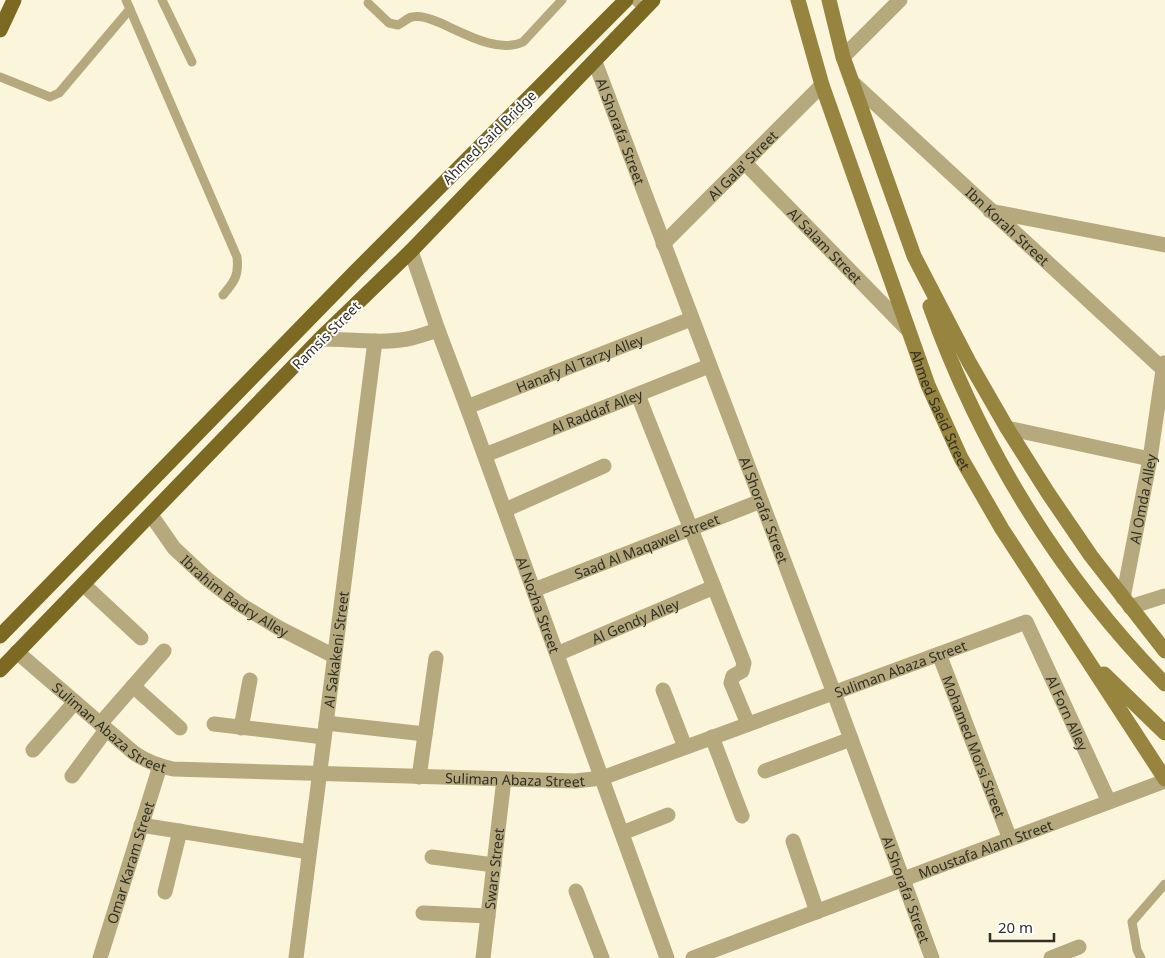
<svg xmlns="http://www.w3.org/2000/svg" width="1165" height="958" font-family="'Noto Sans',sans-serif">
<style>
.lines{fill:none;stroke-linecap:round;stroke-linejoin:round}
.lane{stroke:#b5a97d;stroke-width:9}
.street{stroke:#b5a97d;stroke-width:15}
.secondary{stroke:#96843f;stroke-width:15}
.primary{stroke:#7c6a23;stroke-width:15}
.labels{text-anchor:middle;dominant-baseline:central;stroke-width:4;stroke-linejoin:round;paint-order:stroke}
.street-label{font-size:14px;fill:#312e25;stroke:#fff}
</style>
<rect width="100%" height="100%" fill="#fbf5dc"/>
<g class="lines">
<g class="lane">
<path d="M126 0 237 257C239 275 235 281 223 295"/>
<path d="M162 0 192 62"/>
<path d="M634 0 644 9"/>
<path d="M368 3 389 23 398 25C403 23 407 18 412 17 420 15 431 19 438 22 462 32 497 54 523 42L562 0"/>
<path d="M0 77 50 97 59 93 130 9"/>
<path d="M1141 958 1137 950 1132 922 1165 884"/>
</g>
<g class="street">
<path d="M843 57 900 0"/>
<path id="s1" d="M595 62 834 693 932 958"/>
<path id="s2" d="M852 82 1165 371"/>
<path id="s3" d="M745 163 906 328"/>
<path d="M990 211 1165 245"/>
<path id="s4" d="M663 244 822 85"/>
<path id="s5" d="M411 251 438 330 467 407 667 958"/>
<path d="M320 339C349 339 379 344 407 339 418 337 428 333 438 330"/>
<path d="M638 395 744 663 742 671 733 676 731 683 748 724"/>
<path id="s6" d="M467 407 691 319"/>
<path d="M1007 428 1150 459"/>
<path id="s7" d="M485 455 709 366"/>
<path d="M505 510 604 466"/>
<path id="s8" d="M151 515 174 548 207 579 241 605 279 628 334 656"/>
<path d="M84 585 141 638"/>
<path id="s9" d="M534 590 761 501"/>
<path id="s10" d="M1123 598 1150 459 1164 363"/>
<path d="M1130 607 1165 596"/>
<path id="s11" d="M17 652 134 753C146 761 158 766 173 769L575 781 602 778 1026 622 1109 802"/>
<path id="s12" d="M557 654 714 587"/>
<path id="s13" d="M939 654 1010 839"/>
<path d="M133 686 180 728"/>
<path d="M663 690 685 747"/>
<path d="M326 723 425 734"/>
<path d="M100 724 164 651"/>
<path d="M214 724 324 737"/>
<path d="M241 728 250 680"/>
<path d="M712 737 742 816"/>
<path d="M33 750 75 702"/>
<path d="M765 771 851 739"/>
<path d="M72 776 106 730"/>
<path d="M419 777 436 658"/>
<path d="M141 825 309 852"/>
<path d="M622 833 668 815"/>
<path d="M793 841 817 912"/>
<path d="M432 857 494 865"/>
<path d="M576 891 602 958"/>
<path d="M165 892 180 831"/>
<path d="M423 913 488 916"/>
<path id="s14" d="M100 958 160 766"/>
<path id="s15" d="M296 958 375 341"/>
<path id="s16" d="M483 958 504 779"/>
<path id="s17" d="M693 958 1165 781"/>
<path d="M1051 958 1079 947"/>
</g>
<g class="secondary">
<path id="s18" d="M798 0 822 85 928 385 961 458 1002 529 1165 779"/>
<path d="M829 0 843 57 852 82 914 256 969 362 1007 428 1048 493 1091 556 1165 651"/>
<path d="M930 306C980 447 1060 577 1165 684"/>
<path d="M1104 674 1165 733"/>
</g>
<g class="primary">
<path d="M0 30 14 0"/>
<path d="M0 636 353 274 626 0"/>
<path d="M0 670 320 339 411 251 653 0"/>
</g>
</g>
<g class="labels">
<g class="street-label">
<text stroke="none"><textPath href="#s1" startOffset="74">Al Shorafa' Street</textPath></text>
<text transform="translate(489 137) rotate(-45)">Ahmed Said Bridge</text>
<text stroke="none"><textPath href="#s4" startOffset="112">Al Gala' Street</textPath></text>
<text stroke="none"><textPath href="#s2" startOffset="212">Ibn Korah Street</textPath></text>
<text stroke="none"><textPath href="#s3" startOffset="115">Al Salam Street</textPath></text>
<text transform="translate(326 335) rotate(-45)">Ramsis Street</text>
<text stroke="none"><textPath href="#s6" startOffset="121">Hanafy Al Tarzy Alley</textPath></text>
<text stroke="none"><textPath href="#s18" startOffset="434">Ahmed Saeid Street</textPath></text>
<text stroke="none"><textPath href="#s7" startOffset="120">Al Raddaf Alley</textPath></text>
<text stroke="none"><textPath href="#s10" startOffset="101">Al Omda Alley</textPath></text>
<text stroke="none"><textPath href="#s1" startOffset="479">Al Shorafa' Street</textPath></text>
<text stroke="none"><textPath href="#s9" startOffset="121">Saad Al Maqawel Street</textPath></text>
<text stroke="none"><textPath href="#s8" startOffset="118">Ibrahim Badry Alley</textPath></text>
<text stroke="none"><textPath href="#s5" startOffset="376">Al Nozha Street</textPath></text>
<text stroke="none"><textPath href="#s12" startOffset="85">Al Gendy Alley</textPath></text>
<text stroke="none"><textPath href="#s15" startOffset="311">Al Sakakeni Street</textPath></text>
<text stroke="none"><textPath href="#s11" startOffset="944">Suliman Abaza Street</textPath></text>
<text stroke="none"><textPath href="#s11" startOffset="1178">Al Forn Alley</textPath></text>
<text stroke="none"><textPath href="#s11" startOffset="120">Suliman Abaza Street</textPath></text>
<text stroke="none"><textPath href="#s13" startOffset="99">Mohamed Morsi Street</textPath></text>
<text stroke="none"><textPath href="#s11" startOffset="539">Suliman Abaza Street</textPath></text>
<text stroke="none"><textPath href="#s17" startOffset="312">Moustafa Alam Street</textPath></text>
<text stroke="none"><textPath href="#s14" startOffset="100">Omar Karam Street</textPath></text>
<text stroke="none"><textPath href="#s16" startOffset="90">Swars Street</textPath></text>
<text stroke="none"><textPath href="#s1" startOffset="884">Al Shorafa' Street</textPath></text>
</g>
</g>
<path d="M990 933v8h64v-8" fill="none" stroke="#312e25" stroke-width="2.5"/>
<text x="998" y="933" font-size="15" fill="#312e25" stroke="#ffffff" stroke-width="4" paint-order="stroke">20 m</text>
</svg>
